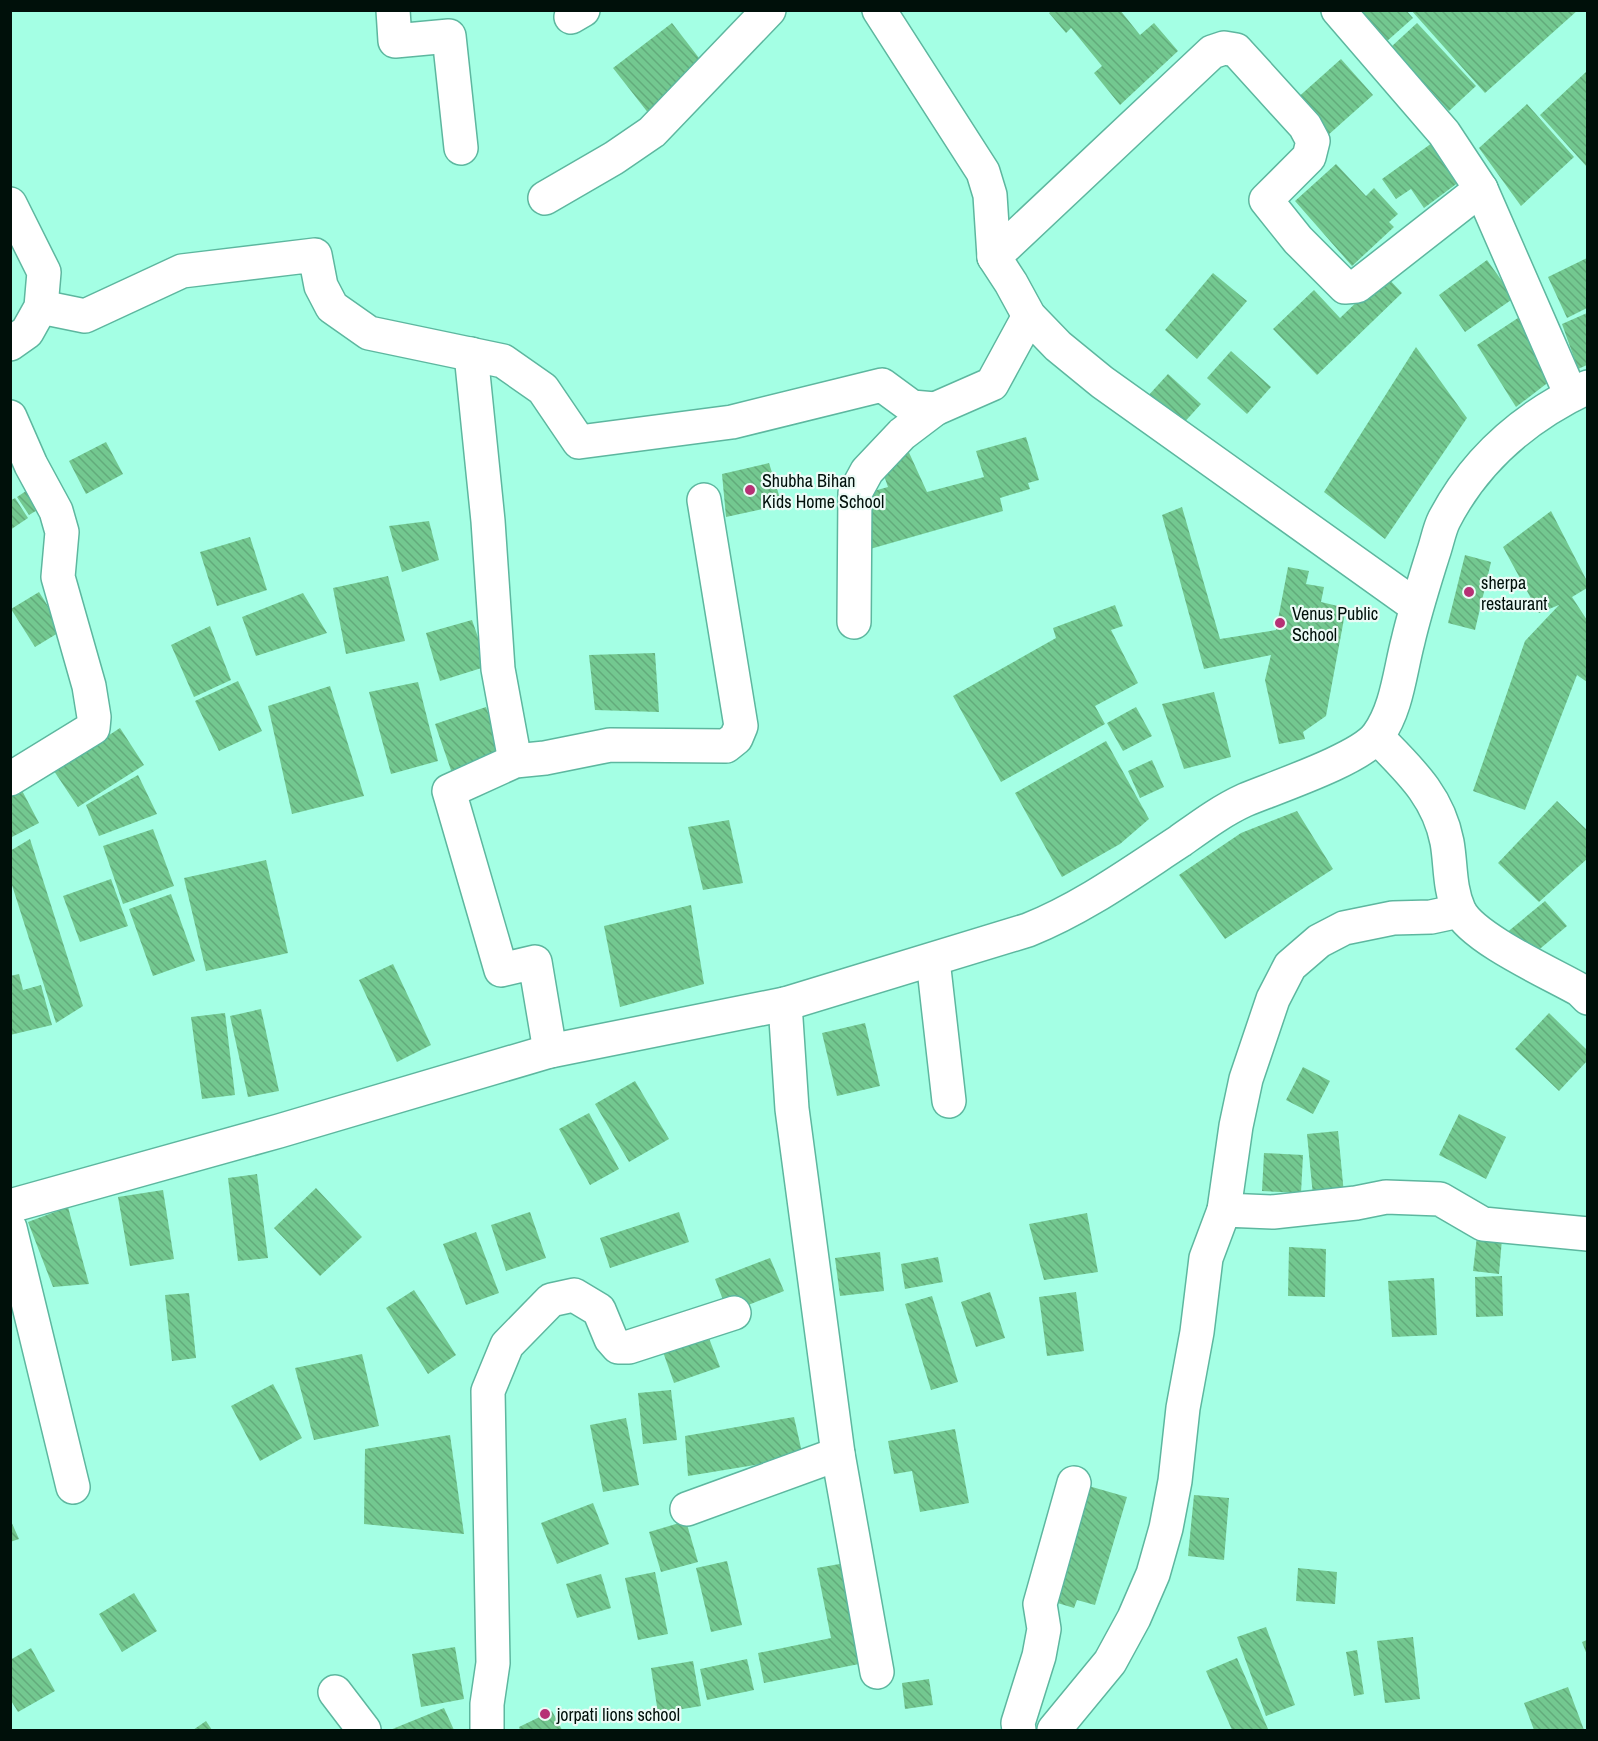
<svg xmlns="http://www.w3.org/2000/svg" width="1598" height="1741" font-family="'Archivo Narrow',sans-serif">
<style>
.building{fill:url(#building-back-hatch)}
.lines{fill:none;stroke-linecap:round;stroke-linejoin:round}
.minor-casing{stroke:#5db79f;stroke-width:36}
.major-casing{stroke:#5db79f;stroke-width:36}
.minor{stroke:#fff;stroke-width:33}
.major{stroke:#fff;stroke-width:33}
.poi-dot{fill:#b63175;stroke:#ebfbf6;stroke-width:2}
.labels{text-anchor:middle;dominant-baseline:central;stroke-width:4.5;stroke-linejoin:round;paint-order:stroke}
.poi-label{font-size:18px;fill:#00100a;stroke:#ebfbf6;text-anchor:start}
</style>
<defs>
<pattern id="building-back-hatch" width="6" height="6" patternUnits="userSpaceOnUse" patternTransform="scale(1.5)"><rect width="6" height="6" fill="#73c890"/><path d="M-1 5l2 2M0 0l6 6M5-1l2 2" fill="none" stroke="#62ab7b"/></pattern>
</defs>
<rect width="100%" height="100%" fill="#a4ffe4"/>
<g class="building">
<path d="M1052 10H1120L1140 35 1154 23 1178 51 1120 105 1094 73 1102 66 1071 28 1066 33 1049 13Z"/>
<path d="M1358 10H1406L1413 18 1386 42Z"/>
<path d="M1411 10H1578L1485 93Z"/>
<path d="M672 23 699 58 649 114 613 68Z"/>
<path d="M1417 23 1476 86 1449 111 1391 47Z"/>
<path d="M1341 59 1373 95 1327 136 1295 100Z"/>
<path d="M1587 71V167L1540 115Z"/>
<path d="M1527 104 1574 157 1521 206 1479 148Z"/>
<path d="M1432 143 1459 182 1424 208 1411 189 1396 199 1382 179Z"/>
<path d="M1336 164 1366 196 1374 188 1398 214 1389 222 1394 227 1352 266 1295 201Z"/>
<path d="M1587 258V308L1567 318 1548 277Z"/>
<path d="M1487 260 1514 298 1465 332 1439 295Z"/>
<path d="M1213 273 1247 301 1197 359 1165 330Z"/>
<path d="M1385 275 1402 293 1317 375 1273 329 1314 290 1340 318Z"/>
<path d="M1587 313V365L1578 369 1562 324Z"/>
<path d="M1521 316 1550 381 1516 407 1477 345Z"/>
<path d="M1416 347 1467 418 1385 539 1324 492Z"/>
<path d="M1231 351 1271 387 1247 414 1207 378Z"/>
<path d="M1168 374 1201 404 1180 427 1147 397Z"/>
<path d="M1026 437 1039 480 1028 483 1030 489 1000 498 1003 511 863 551V494L888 487 881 467 906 446 927 492 984 477 976 451Z"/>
<path d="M106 442 123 474 86 494 69 461Z"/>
<path d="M769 463 782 505 726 517 722 474Z"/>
<path d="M32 487 44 506 29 515 17 497Z"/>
<path d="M15 498 28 518 10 530V501Z"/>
<path d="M1182 507 1220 639 1276 630 1288 567 1309 571 1306 584 1324 587 1321 602 1346 608 1326 716 1303 732 1305 739 1279 744 1265 680 1271 655 1204 669 1162 515Z"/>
<path d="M1551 511 1587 581V588L1572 597 1587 620V682L1577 675 1525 810 1473 791 1525 641 1559 605 1539 613 1503 547Z"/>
<path d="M429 521 439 560 402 572 389 526Z"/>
<path d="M250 537 267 590 217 606 200 552Z"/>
<path d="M1465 555 1491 562 1475 630 1448 623Z"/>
<path d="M388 576 405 641 346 654 333 588Z"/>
<path d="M39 592 63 630 35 647 11 609Z"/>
<path d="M303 593 327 633 256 656 242 617Z"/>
<path d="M1115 605 1123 626 1111 630 1138 683 1095 706 1105 724 1001 782 953 696 1056 638 1053 628Z"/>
<path d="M472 620 488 666 440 681 426 633Z"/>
<path d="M210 626 231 680 194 697 171 645Z"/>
<path d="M655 653 659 712 595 710 589 655Z"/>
<path d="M238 681 262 731 219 751 195 701Z"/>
<path d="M418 682 438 761 391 774 369 692Z"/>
<path d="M330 686 364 796 292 814 268 706Z"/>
<path d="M1214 692 1231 757 1184 769 1162 704Z"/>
<path d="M486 707 504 759 453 776 435 724Z"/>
<path d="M1136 707 1152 736 1123 751 1107 723Z"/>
<path d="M120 728 144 765 78 807 54 771Z"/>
<path d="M1106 741 1149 819 1120 844 1062 877 1015 793Z"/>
<path d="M1152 760 1164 787 1140 798 1128 771Z"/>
<path d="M138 775 157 814 99 836 86 805Z"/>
<path d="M17 781 39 823 10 838V785Z"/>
<path d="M1557 801 1587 830V859L1539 902 1498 863Z"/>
<path d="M1297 811 1333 869 1225 939 1179 875 1241 833Z"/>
<path d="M729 820 743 883 703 890 688 827Z"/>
<path d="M153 829 174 886 123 904 103 846Z"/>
<path d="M30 839 83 1006 56 1023 10 879V851Z"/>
<path d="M266 860 288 953 206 971 184 878Z"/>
<path d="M111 879 128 926 80 942 63 896Z"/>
<path d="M171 894 195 961 153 976 129 909Z"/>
<path d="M1545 901 1567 926 1535 953 1505 934Z"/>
<path d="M691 905 704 984 620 1007 604 926Z"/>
<path d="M393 964 431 1045 397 1062 359 980Z"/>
<path d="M19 974 23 990 41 985 52 1025 10 1035V976Z"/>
<path d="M261 1009 279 1091 248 1097 230 1016Z"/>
<path d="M225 1013 235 1095 202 1099 191 1017Z"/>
<path d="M1549 1013 1587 1050V1061L1559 1091 1515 1049Z"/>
<path d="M865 1023 880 1086 837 1096 822 1033Z"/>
<path d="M1303 1067 1330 1081 1313 1114 1286 1100Z"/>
<path d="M635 1081 669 1139 629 1162 595 1104Z"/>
<path d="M589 1113 619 1169 590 1185 559 1129Z"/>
<path d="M1459 1114 1506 1137 1486 1179 1439 1155Z"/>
<path d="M1338 1131 1344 1194 1313 1196 1307 1134Z"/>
<path d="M1264 1153 1303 1155 1301 1193 1262 1191Z"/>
<path d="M257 1174 268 1258 238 1261 228 1178Z"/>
<path d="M316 1188 362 1237 320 1276 274 1228Z"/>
<path d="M163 1190 174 1259 130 1266 118 1197Z"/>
<path d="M68 1207 89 1284 53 1287 28 1222Z"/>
<path d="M530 1212 546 1258 506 1271 491 1225Z"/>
<path d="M679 1212 689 1242 610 1268 600 1238Z"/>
<path d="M1087 1213 1098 1272 1044 1280 1029 1224Z"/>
<path d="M476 1232 499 1293 466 1305 443 1244Z"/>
<path d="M1477 1236 1502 1239 1499 1274 1473 1271Z"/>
<path d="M1289 1247 1326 1249 1325 1297 1288 1296Z"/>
<path d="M880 1252 884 1291 840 1296 835 1258Z"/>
<path d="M938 1257 943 1282 905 1289 901 1264Z"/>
<path d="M770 1258 784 1291 728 1313 715 1279Z"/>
<path d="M1502 1276 1503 1316 1476 1317 1475 1277Z"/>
<path d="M1434 1278 1437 1335 1392 1337 1388 1281Z"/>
<path d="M414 1290 456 1355 428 1374 386 1308Z"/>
<path d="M990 1292 1005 1338 976 1347 961 1302Z"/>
<path d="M1076 1292 1084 1351 1047 1356 1039 1297Z"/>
<path d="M189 1293 196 1358 172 1361 165 1295Z"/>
<path d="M932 1296 958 1382 931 1390 905 1304Z"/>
<path d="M707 1333 720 1367 674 1383 662 1349Z"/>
<path d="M362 1354 379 1426 314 1440 295 1368Z"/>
<path d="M273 1384 302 1438 260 1461 231 1406Z"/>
<path d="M671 1390 677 1440 643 1444 638 1393Z"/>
<path d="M794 1417 803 1457 688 1476 685 1436Z"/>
<path d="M626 1418 639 1485 603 1492 590 1425Z"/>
<path d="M955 1429 969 1503 920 1512 912 1471 894 1474 888 1441Z"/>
<path d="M450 1435 464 1534 364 1524 365 1449Z"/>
<path d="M1085 1485 1127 1497 1095 1605 1077 1600 1074 1608 1051 1601Z"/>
<path d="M1194 1495 1229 1498 1224 1560 1188 1556Z"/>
<path d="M593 1503 609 1544 557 1564 541 1523Z"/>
<path d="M10 1519 19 1539 10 1542Z"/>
<path d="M686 1521 698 1562 661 1572 649 1532Z"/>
<path d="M727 1561 742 1625 711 1632 696 1568Z"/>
<path d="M845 1563 864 1663 764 1683 758 1653 831 1638 817 1568Z"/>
<path d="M1298 1568 1337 1572 1335 1604 1296 1601Z"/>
<path d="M655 1572 668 1634 638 1640 625 1578Z"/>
<path d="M601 1574 611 1608 577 1618 566 1584Z"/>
<path d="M134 1593 157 1631 122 1652 99 1614Z"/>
<path d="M1266 1627 1295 1705 1266 1716 1237 1637Z"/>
<path d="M1413 1637 1420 1699 1385 1703 1377 1641Z"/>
<path d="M1587 1640V1655L1582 1642Z"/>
<path d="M455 1647 464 1699 421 1707 412 1654Z"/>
<path d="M31 1648 55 1691 18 1712 10 1699V1660Z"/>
<path d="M1357 1650 1364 1694 1354 1696 1346 1652Z"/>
<path d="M1237 1658 1268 1729 1265 1730H1232L1206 1671Z"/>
<path d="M747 1659 754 1690 707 1700 700 1669Z"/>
<path d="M693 1661 701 1706 658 1713 651 1668Z"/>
<path d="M929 1679 933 1705 905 1709 902 1683Z"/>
<path d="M1568 1687 1584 1730H1534L1524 1703Z"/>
<path d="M444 1708 454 1730H390Z"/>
<path d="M552 1711 562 1730H520L519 1727Z"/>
<path d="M206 1721 212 1730H193Z"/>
</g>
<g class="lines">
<g class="minor-casing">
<g id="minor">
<path d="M393 10 395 41 449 36 461 148"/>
<path d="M879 10 983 172 990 195 994 257 1011 283 1029 316 1058 346 1102 382 1416 606"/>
<path d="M1338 10 1444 133 1481 189 1571 395"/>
<path d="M571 17 583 10"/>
<path d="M545 198 614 158 652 132 769 10"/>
<path d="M10 204 44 272 41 307 27 332 10 344"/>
<path d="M994 257 1212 52 1224 48 1236 50 1305 126 1313 141 1309 157 1266 200 1298 240 1345 287 1357 286 1481 189"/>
<path d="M41 307 85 316 182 271 315 255 321 286 332 307 369 333 503 361 543 389 579 442 732 422 882 385 912 407 935 409"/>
<path d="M471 354 488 521 498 669 515 761"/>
<path d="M10 417 31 465 56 511 62 532 58 577 89 686 94 717 93 728 10 779"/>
<path d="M854 622 855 493 867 471 902 434 935 409 992 384 1029 316"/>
<path d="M1377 737C1408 769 1438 795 1447 842 1451 864 1449 888 1459 910 1472 938 1550 973 1580 990L1588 998"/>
<path d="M933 960 949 1101"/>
<path d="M785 1004 792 1109 838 1454 877 1672"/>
<path d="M550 1051 535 962 501 970 449 791 515 761 545 758 610 745 726 746 736 738 741 726 704 500"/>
<path d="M1224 1210 1236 1126 1246 1079 1273 999 1290 966 1319 941 1344 928 1393 918 1431 917 1459 911"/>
<path d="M10 1228 73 1487"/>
<path d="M687 1509 838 1454"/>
<path d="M335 1692 364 1730"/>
<path d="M487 1730V1704L493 1663 488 1391 507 1345 551 1300 574 1295 599 1310 611 1339 618 1347H629L734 1313"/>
<path d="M1019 1730 1018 1723 1039 1656 1044 1629 1040 1604 1074 1483"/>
<path d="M1054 1730 1110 1662 1134 1618 1153 1574 1166 1528 1175 1481 1183 1408 1197 1332 1206 1258 1224 1210 1273 1212 1356 1203 1386 1197 1440 1199 1483 1224 1588 1234"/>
</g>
</g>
<g class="major-casing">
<path id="major" d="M10 1206 279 1131 550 1051 785 1004 1028 930C1083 908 1131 873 1180 841 1201 826 1221 811 1245 800 1276 787 1361 759 1378 735 1397 709 1400 671 1408 641 1415 611 1424 583 1433 554 1437 543 1439 530 1444 520 1476 458 1526 416 1588 387"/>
</g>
<use href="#minor" class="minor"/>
<use href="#major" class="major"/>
</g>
<g class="poi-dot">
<circle cx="750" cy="490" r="6"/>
<circle cx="1469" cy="592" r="6"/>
<circle cx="1280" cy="623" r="6"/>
<circle cx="545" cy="1714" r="6"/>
</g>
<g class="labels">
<g class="poi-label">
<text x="762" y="480">Shubha Bihan<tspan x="762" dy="21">Kids Home School</tspan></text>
<text x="1481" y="582">sherpa<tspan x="1481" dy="21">restaurant</tspan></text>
<text x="1292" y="613">Venus Public<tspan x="1292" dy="21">School</tspan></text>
<text x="557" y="1714">jorpati lions school</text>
</g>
</g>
<rect width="1598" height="1741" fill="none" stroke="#00100a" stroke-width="24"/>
</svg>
